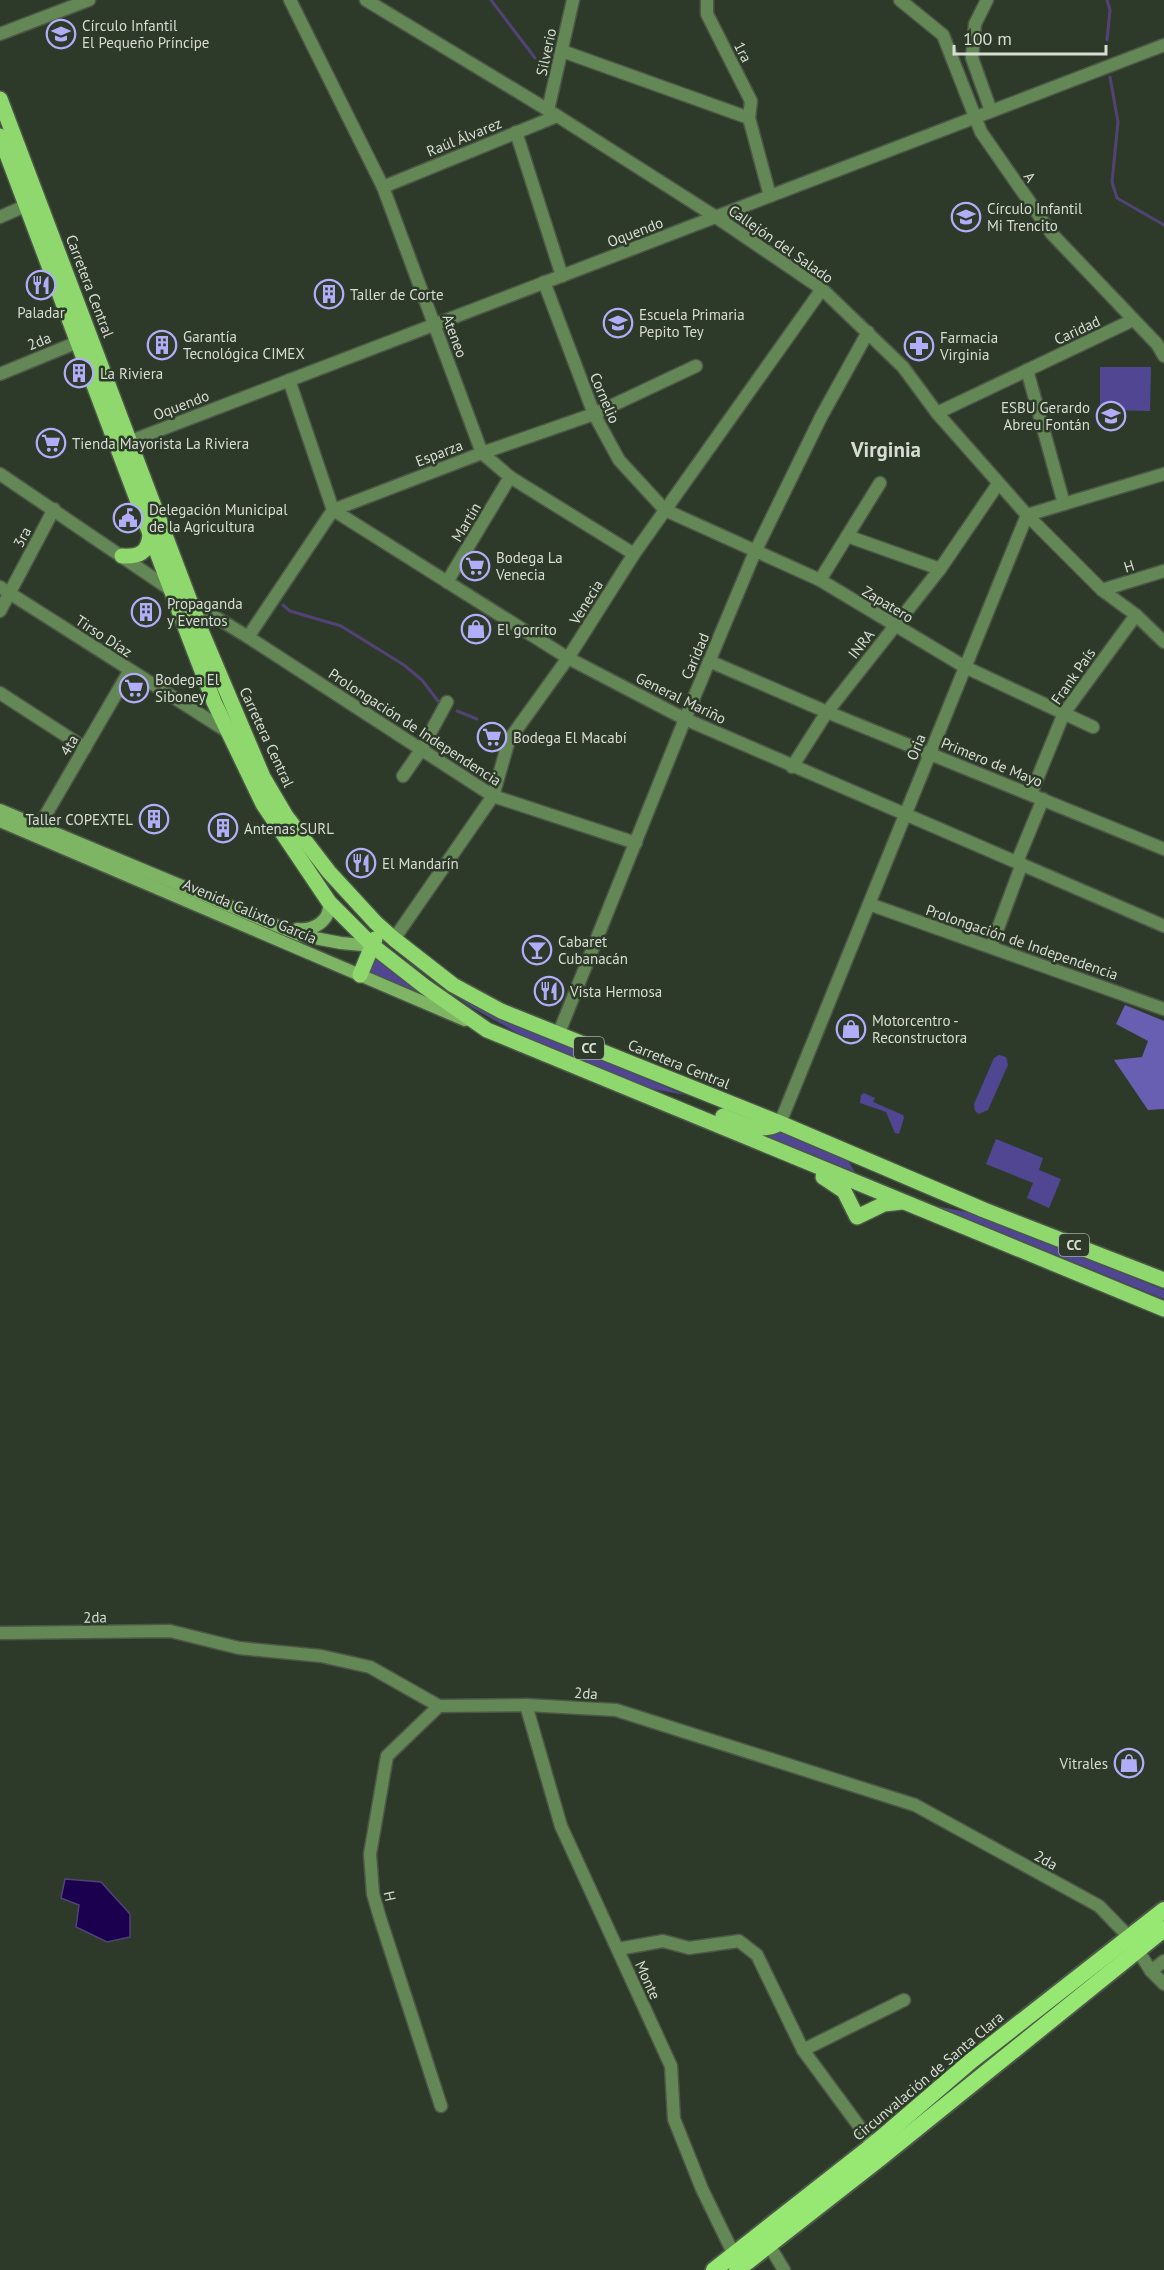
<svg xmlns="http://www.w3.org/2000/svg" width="1164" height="2270" font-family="'PT Sans',sans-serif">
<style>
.green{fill:#504692}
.forest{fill:#685fb2}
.water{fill:#1a004e;stroke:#524276;stroke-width:1.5}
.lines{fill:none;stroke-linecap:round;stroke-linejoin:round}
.stream{stroke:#524276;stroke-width:3}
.minor-casing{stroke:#4c5748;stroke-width:15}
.tertiary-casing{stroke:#4c5748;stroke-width:15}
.secondary-casing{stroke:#4c5748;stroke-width:15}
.primary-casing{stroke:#4c5748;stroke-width:18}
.trunk-casing{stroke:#4c5748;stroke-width:20}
.minor{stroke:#648855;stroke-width:12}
.tertiary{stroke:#648855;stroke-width:12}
.secondary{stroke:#7db564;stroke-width:12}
.primary{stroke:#8fd86e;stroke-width:15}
.trunk{stroke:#97e872;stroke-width:16}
.labels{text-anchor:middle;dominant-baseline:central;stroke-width:5;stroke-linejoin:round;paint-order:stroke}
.shield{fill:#2e3a29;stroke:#a4aca0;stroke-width:1.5}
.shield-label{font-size:14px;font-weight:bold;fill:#d6ddd3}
.poi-label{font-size:15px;fill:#d6ddd3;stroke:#2e3a29;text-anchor:start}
.street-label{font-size:15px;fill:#d6ddd3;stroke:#2e3a29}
.district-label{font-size:21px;font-weight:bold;fill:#d6ddd3;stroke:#2e3a29}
</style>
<rect width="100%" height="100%" fill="#2e3a29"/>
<g class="green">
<path d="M1100 367H1151L1150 411 1100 410Z"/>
<path d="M374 955 428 999 366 972Z"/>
<path d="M399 956 487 1012 685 1095 647 1088 537 1044 471 1007Z"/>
<path d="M999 1055 1006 1057 1008 1065 988 1110 979 1114 975 1111 974 1104 994 1058Z"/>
<path d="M864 1093 875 1098 873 1102 903 1115 904 1118 899 1134 895 1133 886 1112 860 1103 861 1095Z"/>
<path d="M782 1131 845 1156 855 1172 755 1132Z"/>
<path d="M996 1139 1043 1158 1039 1170 1061 1179 1049 1208 1027 1198 1033 1183 986 1164Z"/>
<path d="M936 1206 976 1214 1164 1290V1299Z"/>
</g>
<path class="forest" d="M1125 1005 1164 1021V1109L1148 1110 1114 1060 1142 1057 1148 1041 1116 1024Z"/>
<path class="water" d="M65 1879 101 1882 130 1914V1937L107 1942 76 1927 79 1905 61 1898Z"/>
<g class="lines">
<g class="stream">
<path d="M491 0 535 58"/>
<path d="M1107 0 1110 10 1107 40"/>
<path d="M1110 77 1118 122 1112 182 1117 198 1164 225"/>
<path d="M283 605 290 611 341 626 404 665 422 680 438 701"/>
<path d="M457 711 477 719"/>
</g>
<g class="minor-casing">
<g id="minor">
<path d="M290 0 383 187 482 453 510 477 634 554"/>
<path d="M366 0 548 110 716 217 822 289 903 367 937 413 1027 515 1102 590 1136 615 1164 642"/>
<path d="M707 0V14L751 101 749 118 770 196"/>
<path d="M900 0 943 35 981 132 1052 234 1157 344 1164 356"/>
<path d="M987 0 975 24 972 58 991 111"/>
<path d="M0 34 89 0"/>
<path d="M562 51 749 118"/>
<path d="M548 110 573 0"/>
<path d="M516 132 562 276"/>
<path d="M383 187 557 116"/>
<path d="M0 217 34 202"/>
<path d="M544 282 594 414 619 460 665 510 820 580 965 667 1093 727"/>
<path d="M1027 370 1064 504"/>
<path d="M0 374 85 339"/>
<path d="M289 380 333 510 568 658 685 719 1164 926"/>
<path d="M937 413 1133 320"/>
<path d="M847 536 940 569"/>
<path d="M820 580 880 483"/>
<path d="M447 582 510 477"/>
<path d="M0 587 228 732"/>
<path d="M1102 590 1164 571"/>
<path d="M186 599 248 637 493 796 636 843"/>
<path d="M0 611 54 509"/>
<path d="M248 637 333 510 482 453 594 414 696 366"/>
<path d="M709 661 827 712 1164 849"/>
<path d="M0 693 85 748"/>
<path d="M792 767 827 712 940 569 998 484"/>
<path d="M403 776 421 750 447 702"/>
<path d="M1031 794 1064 713 1136 615"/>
<path d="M34 835 130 670"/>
<path d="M869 904 1164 1009"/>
<path d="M394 939 493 796 509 740 568 658 634 554 822 289"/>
<path d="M991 947 1020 869 1019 857 1043 799"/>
<path d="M558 1035 685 719 755 552 821 417 868 332"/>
<path d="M780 1123 1027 515 1164 474"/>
<path d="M0 1633 170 1631 239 1648 321 1656 370 1667 439 1706 526 1705 616 1710 915 1805 1099 1906 1130 1938 1151 1971 1164 1984"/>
<path d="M526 1705 561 1826 671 2066 674 2119 702 2189 737 2261"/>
<path d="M439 1706 387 1756 370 1854 373 1894 380 1918 441 2106"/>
<path d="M618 1949 663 1941 689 1948 739 1941 757 1955 803 2050 873 2145"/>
<path d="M1151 1971 1164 1961"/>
<path d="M803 2050 904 2000"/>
<path d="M766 2240 784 2270"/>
</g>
</g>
<g class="tertiary-casing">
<g id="tertiary">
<path d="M123 444 1164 45"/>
<path d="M0 474 171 590"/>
</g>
</g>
<g class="secondary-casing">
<g id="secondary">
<path d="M0 810 299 935 341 943 373 946"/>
<path d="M0 821 465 1020"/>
<path d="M297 929C315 931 331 920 329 902"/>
</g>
</g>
<g class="primary-casing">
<g id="primary">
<path d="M0 99 202 633 263 777 286 816 329 872 376 923 394 939 453 985 501 1011 780 1123 984 1210 1164 1280"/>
<path d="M0 136 189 637 214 702 263 804 329 902 373 946 424 986 487 1030 1164 1309"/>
<path d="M122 556C139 557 148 553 150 535L154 534"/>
<path d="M360 975 375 939"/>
<path d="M723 1116C741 1123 761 1135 780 1123"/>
<path d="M823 1177 844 1191 857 1217 884 1204 902 1202"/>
</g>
</g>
<g class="trunk-casing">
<g id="trunk">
<path d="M714 2270 873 2145 971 2061 1164 1910"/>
<path d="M737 2270 879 2159 1164 1929"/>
</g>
</g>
<use href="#minor" class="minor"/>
<use href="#tertiary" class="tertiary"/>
<use href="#secondary" class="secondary"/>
<use href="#primary" class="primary"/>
<use href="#trunk" class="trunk"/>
</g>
<defs>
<g id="school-ring" transform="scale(1.5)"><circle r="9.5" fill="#2e3a29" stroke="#b2adf9" stroke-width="1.5"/><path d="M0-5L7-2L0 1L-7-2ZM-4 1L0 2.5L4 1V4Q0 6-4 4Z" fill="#b2adf9"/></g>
<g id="restaurant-ring" transform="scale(1.5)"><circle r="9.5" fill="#2e3a29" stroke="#b2adf9" stroke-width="1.5"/><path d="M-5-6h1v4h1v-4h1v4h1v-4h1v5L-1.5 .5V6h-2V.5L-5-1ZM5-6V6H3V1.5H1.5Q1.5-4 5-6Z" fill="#b2adf9"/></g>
<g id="building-ring" transform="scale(1.5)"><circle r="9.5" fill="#2e3a29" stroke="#b2adf9" stroke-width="1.5"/><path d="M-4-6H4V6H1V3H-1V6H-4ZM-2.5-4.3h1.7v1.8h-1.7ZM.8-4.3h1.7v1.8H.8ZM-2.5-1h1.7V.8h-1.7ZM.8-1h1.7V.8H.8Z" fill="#b2adf9"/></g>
<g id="pharmacy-ring" transform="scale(1.5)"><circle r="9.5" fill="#2e3a29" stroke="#b2adf9" stroke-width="1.5"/><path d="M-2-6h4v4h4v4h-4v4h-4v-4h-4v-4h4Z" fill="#b2adf9"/></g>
<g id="supermarket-ring" transform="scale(1.5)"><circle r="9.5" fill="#2e3a29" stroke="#b2adf9" stroke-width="1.5"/><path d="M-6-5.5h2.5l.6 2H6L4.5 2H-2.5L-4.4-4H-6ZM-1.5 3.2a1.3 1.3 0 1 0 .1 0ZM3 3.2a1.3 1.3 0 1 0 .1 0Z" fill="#b2adf9"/></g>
<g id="civic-ring" transform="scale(1.5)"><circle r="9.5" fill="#2e3a29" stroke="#b2adf9" stroke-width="1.5"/><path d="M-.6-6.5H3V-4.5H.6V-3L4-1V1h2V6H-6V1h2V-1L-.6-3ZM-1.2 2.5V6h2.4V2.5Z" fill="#b2adf9"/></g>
<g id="shop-ring" transform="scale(1.5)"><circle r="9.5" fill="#2e3a29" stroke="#b2adf9" stroke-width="1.5"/><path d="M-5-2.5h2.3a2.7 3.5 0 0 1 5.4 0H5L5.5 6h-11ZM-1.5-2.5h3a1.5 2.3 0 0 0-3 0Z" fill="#b2adf9"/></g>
<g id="bar-ring" transform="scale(1.5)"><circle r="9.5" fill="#2e3a29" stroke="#b2adf9" stroke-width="1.5"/><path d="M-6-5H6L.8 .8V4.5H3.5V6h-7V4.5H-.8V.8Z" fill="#b2adf9"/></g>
</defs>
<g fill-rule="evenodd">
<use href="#school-ring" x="61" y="34"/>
<use href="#school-ring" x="966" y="217"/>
<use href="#restaurant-ring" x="41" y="285"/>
<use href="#building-ring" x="329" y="294"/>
<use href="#school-ring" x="618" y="323"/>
<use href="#building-ring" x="162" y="345"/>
<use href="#pharmacy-ring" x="919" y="346"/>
<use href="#building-ring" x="79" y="373"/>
<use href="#school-ring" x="1111" y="416"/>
<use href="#supermarket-ring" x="51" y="443"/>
<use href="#civic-ring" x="128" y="518"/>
<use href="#supermarket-ring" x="475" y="566"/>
<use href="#building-ring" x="146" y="612"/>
<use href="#shop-ring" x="476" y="629"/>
<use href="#supermarket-ring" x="134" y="688"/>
<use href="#supermarket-ring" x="492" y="737"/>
<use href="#building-ring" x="154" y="819"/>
<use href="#building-ring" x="223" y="828"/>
<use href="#restaurant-ring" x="361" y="863"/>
<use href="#bar-ring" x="537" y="950"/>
<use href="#restaurant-ring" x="549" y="991"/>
<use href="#shop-ring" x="851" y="1029"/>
<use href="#shop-ring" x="1129" y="1763"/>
</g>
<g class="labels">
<g class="shield">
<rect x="574" y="1037" width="30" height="22" rx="4.5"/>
<rect x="1059" y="1234" width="30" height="22" rx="4.5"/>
</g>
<g class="shield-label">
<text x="589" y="1048">CC</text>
<text x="1074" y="1245">CC</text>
</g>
<g class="poi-label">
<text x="82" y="25">Círculo Infantil<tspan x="82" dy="17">El Pequeño Príncipe</tspan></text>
<text x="987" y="208">Círculo Infantil<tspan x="987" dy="17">Mi Trencito</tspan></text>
<text x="350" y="294">Taller de Corte</text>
<text x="41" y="312" text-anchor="middle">Paladar</text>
<text x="639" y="314">Escuela Primaria<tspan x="639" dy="17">Pepito Tey</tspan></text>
<text x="183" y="336">Garantía<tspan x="183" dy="17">Tecnológica CIMEX</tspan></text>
<text x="940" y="337">Farmacia<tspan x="940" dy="17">Virginia</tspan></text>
<text x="100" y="373">La Riviera</text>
<text x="1090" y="407" text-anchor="end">ESBU Gerardo<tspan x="1090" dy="17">Abreu Fontán</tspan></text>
<text x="72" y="443">Tienda Mayorista La Riviera</text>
<text x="149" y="509">Delegación Municipal<tspan x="149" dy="17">de la Agricultura</tspan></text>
<text x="496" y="557">Bodega La<tspan x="496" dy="17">Venecia</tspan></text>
<text x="167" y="603">Propaganda<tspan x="167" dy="17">y Eventos</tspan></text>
<text x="497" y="629">El gorrito</text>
<text x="155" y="679">Bodega El<tspan x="155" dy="17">Siboney</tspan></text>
<text x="513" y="737">Bodega El Macabí</text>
<text x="133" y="819" text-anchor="end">Taller COPEXTEL</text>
<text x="244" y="828">Antenas SURL</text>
<text x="382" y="863">El Mandarín</text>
<text x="558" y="941">Cabaret<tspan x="558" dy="17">Cubanacán</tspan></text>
<text x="570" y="991">Vista Hermosa</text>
<text x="872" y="1020">Motorcentro -<tspan x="872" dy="17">Reconstructora</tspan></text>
<text x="1108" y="1763" text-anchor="end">Vitrales</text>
</g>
<g class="street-label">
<text transform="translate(546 52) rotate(-78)">Silverio</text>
<text transform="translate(743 52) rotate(63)">1ra</text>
<text transform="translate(464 137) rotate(-22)">Raúl Álvarez</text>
<text transform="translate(1030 177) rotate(55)">A</text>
<text transform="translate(635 232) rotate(-21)">Oquendo</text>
<text transform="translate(781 244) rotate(35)">Callejón del Salado</text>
<text transform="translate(90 286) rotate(69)">Carretera Central</text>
<text transform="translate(1077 330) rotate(-25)">Caridad</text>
<text transform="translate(455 336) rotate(70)">Ateneo</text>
<text transform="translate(39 341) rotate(-22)">2da</text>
<text transform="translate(605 398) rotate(67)">Cornelio</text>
<text transform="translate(181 405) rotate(-21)">Oquendo</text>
<text transform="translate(439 453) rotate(-21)">Esparza</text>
<text transform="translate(466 522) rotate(-59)">Martín</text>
<text transform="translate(22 537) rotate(-62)">3ra</text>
<text transform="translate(1129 566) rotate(-17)">H</text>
<text transform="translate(586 602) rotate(-58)">Venecia</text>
<text transform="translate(888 604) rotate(31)">Zapatero</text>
<text transform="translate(104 636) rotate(33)">Tirso Díaz</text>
<text transform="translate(861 644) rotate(-52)">INRA</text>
<text transform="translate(695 656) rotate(-67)">Caridad</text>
<text transform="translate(1073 676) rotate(-55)">Frank País</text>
<text transform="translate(681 698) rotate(26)">General Mariño</text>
<text transform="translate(415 727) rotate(33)">Prolongación de Independencia</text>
<text transform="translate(267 737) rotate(65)">Carretera Central</text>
<text transform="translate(69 745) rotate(-60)">4ta</text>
<text transform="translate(916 747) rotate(-68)">Oria</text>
<text transform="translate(992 762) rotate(22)">Primero de Mayo</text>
<text transform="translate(250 911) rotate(23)">Avenida Calixto García</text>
<text transform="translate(1022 942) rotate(19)">Prolongación de Independencia</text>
<text transform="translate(679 1064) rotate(22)">Carretera Central</text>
<text transform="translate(95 1617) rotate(-1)">2da</text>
<text transform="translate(586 1693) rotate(4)">2da</text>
<text transform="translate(1046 1860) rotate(29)">2da</text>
<text transform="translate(390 1896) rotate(78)">H</text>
<text transform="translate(648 1980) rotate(66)">Monte</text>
<text transform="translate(928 2076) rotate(-40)">Circunvalación de Santa Clara</text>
</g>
<g class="district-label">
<text x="886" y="449">Virginia</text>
</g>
</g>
<path d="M954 45v9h152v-9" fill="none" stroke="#d6ddd3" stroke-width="3"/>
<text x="963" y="45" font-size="18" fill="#d6ddd3" stroke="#2e3a29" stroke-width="4.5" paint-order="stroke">100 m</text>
</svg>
